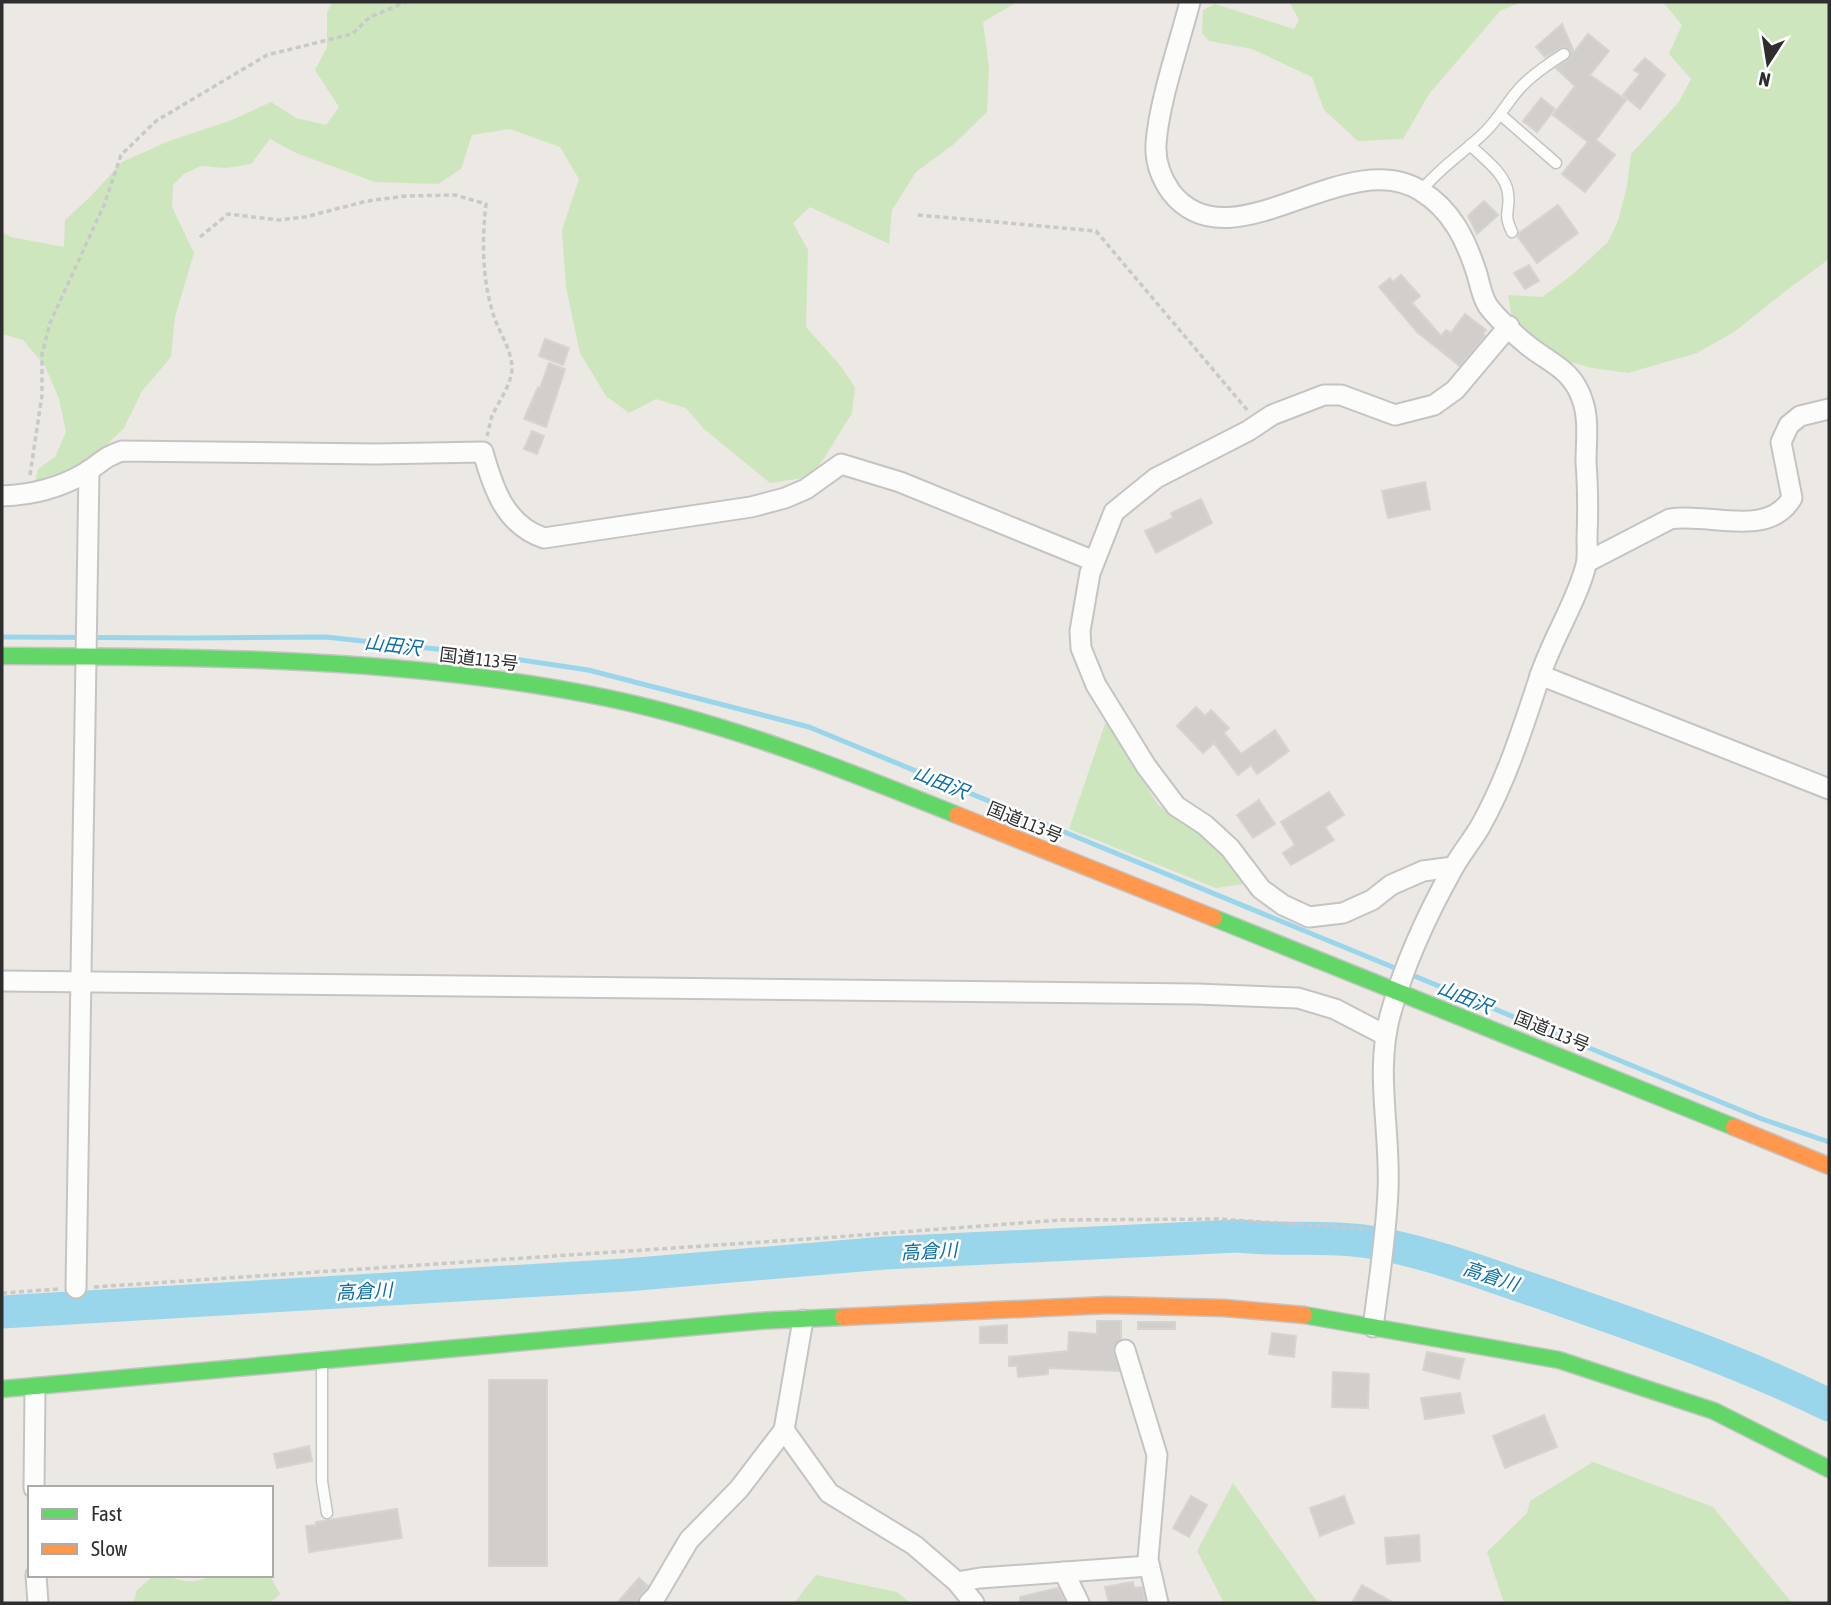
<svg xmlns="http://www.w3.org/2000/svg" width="1831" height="1605" font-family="'Asap Condensed','Noto Sans JP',sans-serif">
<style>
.green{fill:#cee6be}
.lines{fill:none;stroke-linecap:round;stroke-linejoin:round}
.stream{stroke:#99d6ec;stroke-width:5}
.river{stroke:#99d6ec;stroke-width:33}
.building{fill:#d1cecb;stroke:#d7d4d0;stroke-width:2}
.lane-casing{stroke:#c5c4c5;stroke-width:13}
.street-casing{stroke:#c5c4c5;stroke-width:23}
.fast-casing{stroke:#c5c4c5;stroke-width:19}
.slow-casing{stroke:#c5c4c5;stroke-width:19}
.path{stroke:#c9c9c8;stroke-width:3.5;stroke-dasharray:5 3.5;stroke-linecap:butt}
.lane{stroke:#fcfcfb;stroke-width:10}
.street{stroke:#fcfcfb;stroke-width:19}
.fast{stroke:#63d668;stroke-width:16}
.slow{stroke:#ff974d;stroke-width:16}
.labels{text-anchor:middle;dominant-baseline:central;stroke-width:5;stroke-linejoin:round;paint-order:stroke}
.street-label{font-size:18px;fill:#2e2e2e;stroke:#fff}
.water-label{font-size:19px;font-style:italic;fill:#0d6fa3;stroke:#fff}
</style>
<rect width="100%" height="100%" fill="#ece8e4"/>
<g class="green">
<path d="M332 2H1017L983 22 989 68 987 112 954 144 916 172 892 210 889 244 810 207 793 223 808 250 806 327 839 364 855 387 852 413 825 457 810 477 770 483 704 429 686 408 656 399 629 413 606 396 580 353 566 287 562 230 579 179 560 147 510 129 472 135 461 169 438 184 375 182 296 153 270 139 251 164 226 168 201 166 184 174 173 185 172 207 194 253 175 317 171 357 142 391 124 428 89 462 34 488 38 469 55 457 66 432 59 399 45 366 23 340 2 334V232L11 237 64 247 65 220 90 197 122 162 169 141 232 120 271 102 296 118 326 125 339 107 315 70 327 47V13Z"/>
<path d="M1289 2H1521L1500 11 1429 94 1403 139 1358 141 1324 110 1312 77 1252 49 1209 41 1202 33 1203 10 1215 4 1294 29 1299 20Z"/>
<path d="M1663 2H1829V259L1783 293 1734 332 1697 353 1628 373 1592 368 1564 360 1513 324 1508 295 1542 297 1572 275 1608 242 1618 221 1627 186 1631 154 1679 102 1691 79 1669 54 1682 25Z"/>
<path d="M1106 721 1158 805 1200 834 1222 856 1244 884 1216 888 1069 829Z"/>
<path d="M1593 1462 1713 1507 1792 1603H1504L1487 1552 1527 1513 1530 1501Z"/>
<path d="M1233 1483 1318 1603H1224L1197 1551Z"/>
<path d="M154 1575C173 1575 191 1589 210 1575H265L271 1578 280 1594 270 1603H133L137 1590Z"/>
<path d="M816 1575 897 1592 910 1603H794Z"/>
</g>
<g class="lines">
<path class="stream" d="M2 637 190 638 326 637 482 654 588 670 809 727 1762 1119 1829 1142"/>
<path class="river" d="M2 1312 626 1275 885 1253 1238 1236C1284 1241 1331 1235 1376 1243 1435 1254 1491 1276 1548 1295 1643 1328 1739 1361 1829 1405"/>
</g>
<g class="building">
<path d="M1562 24 1574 52 1588 34 1609 51 1590 75 1626 100 1596 140 1615 155 1585 192 1562 174 1588 142 1553 115 1575 86 1556 68 1570 58 1571 51 1563 47 1545 57 1536 47Z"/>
<path d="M1645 58 1665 75 1640 109 1623 95 1640 74 1634 70Z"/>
<path d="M1541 98 1555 109 1537 132 1523 121Z"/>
<path d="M1484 201 1498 215 1477 234 1468 216Z"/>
<path d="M1558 205 1578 233 1537 263 1518 237 1519 233Z"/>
<path d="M1529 265 1539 281 1525 289 1514 273Z"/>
<path d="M1401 275 1420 296 1412 303 1441 336 1446 330 1451 333 1465 314 1486 330 1483 334 1485 336 1460 366 1417 332 1379 287 1390 278 1393 282Z"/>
<path d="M545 339 569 348 563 365 539 356Z"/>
<path d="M549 363 565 369 546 427 524 419 538 387 540 388Z"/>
<path d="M532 431 544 436 537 454 524 449Z"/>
<path d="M1425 482 1430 509 1388 518 1382 491Z"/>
<path d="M1201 499 1212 523 1156 553 1145 531 1173 518 1171 513Z"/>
<path d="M1196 707 1205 716 1211 710 1229 728 1224 733 1241 754 1275 730 1289 751 1257 774 1251 765 1238 775 1214 743 1203 753 1177 726Z"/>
<path d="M1329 792 1344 815 1325 827 1334 840 1291 865 1283 853 1295 845 1281 822Z"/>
<path d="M1259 800 1275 824 1253 838 1237 815Z"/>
<path d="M1097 1321H1121V1339L1113 1348 1119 1371 1048 1368V1374L1018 1377 1017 1366H1009V1357L1068 1351 1069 1332 1097 1334Z"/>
<rect x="1138" y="1322" width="37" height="7"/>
<path d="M1007 1325V1343H980V1327Z"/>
<path d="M1272 1333 1296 1336 1294 1357 1269 1354Z"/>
<path d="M1427 1352 1464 1359 1459 1379 1423 1370Z"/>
<path d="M1333 1372 1369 1374 1368 1408 1332 1407Z"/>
<rect x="489" y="1380" width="58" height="186"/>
<path d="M1460 1393 1464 1413 1425 1419 1421 1398Z"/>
<path d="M1544 1415 1557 1447 1505 1468 1493 1436Z"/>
<path d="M309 1446 312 1461 277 1468 274 1454Z"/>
<path d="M1191 1496 1207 1505 1189 1537 1173 1528Z"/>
<path d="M1344 1496 1354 1523 1320 1536 1310 1508Z"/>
<path d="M397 1509 402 1538 309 1552 306 1526 316 1525V1522Z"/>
<path d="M1419 1535 1420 1561 1387 1564 1385 1538Z"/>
<path d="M639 1578 648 1586 640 1595 637 1603H617Z"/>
<path d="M1133 1582 1134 1588 1142 1587 1145 1603H1109L1105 1587Z"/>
<path d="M1362 1585 1394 1603H1352Z"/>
<path d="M1058 1588 1066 1603H1020V1597Z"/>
</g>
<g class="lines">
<g class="lane-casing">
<g id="lane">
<path d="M1501 115 1556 163"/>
<path d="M1470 145C1483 158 1506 174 1508 193 1511 212 1502 211 1512 232"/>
<path d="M1421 191C1441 166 1464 153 1486 131 1499 118 1508 101 1520 88 1533 74 1548 64 1564 54"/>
<path d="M322 1362V1481L327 1513"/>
</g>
</g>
<g class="street-casing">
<g id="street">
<path d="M1190 2C1179 45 1159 101 1156 144 1155 161 1161 178 1171 192 1231 269 1345 143 1421 191 1452 210 1466 240 1477 274 1480 285 1482 297 1488 306 1496 317 1514 334 1525 343 1548 363 1573 368 1583 402 1589 420 1586 443 1586 462 1588 488 1588 513 1587 539 1587 547 1588 557 1586 565 1577 601 1552 639 1540 676 1523 727 1507 779 1480 827 1471 842 1460 855 1452 870 1427 915 1405 962 1391 1012 1374 1071 1391 1131 1388 1191 1386 1236 1379 1282 1373 1327"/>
<path d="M2 496C32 495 58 489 85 473 100 464 103 457 122 451L376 454 483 452C493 488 505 525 544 538L751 507 785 498 806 489 841 464 900 482 1094 561"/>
<path d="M1587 562 1670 519C1708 512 1768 539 1792 498L1781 442 1789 425 1800 416 1829 409"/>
<path d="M1540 675 1829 789"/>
<path d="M1453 867 1423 871 1391 885 1372 900 1343 913 1309 917 1283 905 1261 889 1230 848 1205 825 1176 806 1146 766 1096 685 1081 648 1080 631 1090 573 1114 512 1156 478 1248 431 1272 415 1324 395H1341L1395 415 1434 405 1455 390 1509 326"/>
<path d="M2 981 1197 994 1298 998 1335 1009 1385 1035"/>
<path d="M76 1288 89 470"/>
<path d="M1125 1350 1157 1455 1148 1559 1158 1603"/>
<path d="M784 1430 829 1493 914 1545 957 1582 974 1603"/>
<path d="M34 1488 35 1388"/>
<path d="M1064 1572 1079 1603"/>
<path d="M36 1575 38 1603"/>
<path d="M957 1582 980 1578 1149 1566"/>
<path d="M649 1603 656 1596 689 1540 739 1489 784 1430 803 1320"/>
</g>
</g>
<g class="fast-casing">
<g id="fast">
<path d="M2 656C203 657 409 657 607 698 728 723 843 769 957 815"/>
<path d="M1214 918 1734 1127"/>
<path d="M1304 1315 1559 1360 1714 1411 1829 1469"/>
<path d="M2 1389 759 1321 843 1317"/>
</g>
</g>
<g class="slow-casing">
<g id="slow">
<path d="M957 815 1214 918"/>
<path d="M1734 1127 1829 1166"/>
<path d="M843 1317 1108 1305 1224 1308 1304 1315"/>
</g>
</g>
<g class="path">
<path d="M918 215 1096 231 1248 411"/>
<path d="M200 237 228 214 279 220 305 217 367 201 406 196 455 195 486 204C482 239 482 276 492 310 497 330 510 345 512 366 513 382 499 401 492 416 490 422 489 429 487 436"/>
<path d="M30 475 42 395V354L50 323 104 205 121 155 156 121 267 55 352 34 370 17 406 2"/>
<path d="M94 1287 822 1238 1061 1220 1217 1219 1369 1229"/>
<path d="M2 1293 59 1289"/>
</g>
<use href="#lane" class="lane"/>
<use href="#street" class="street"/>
<use href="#fast" class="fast"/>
<use href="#slow" class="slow"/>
</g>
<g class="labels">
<g class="street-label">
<text transform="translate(479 659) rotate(7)">国道113号</text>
<text transform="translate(1025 822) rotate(22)">国道113号</text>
<text transform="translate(1552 1031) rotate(22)">国道113号</text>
</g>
<g class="water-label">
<text transform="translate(393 645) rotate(7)">山田沢</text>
<text transform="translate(941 782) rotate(22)">山田沢</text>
<text transform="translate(1465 997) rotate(22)">山田沢</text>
<text transform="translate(929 1251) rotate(-3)">高倉川</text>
<text transform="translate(1491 1276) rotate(18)">高倉川</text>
<text transform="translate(364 1291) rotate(-3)">高倉川</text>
</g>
</g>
<rect width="1831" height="1605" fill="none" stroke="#2e2e2e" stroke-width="7"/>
<rect x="28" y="1486" width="245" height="91" fill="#ffffff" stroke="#ababab" stroke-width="2"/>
<rect x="42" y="1509" width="35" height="10" fill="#63d668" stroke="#ababab" stroke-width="2"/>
<text x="91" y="1521" font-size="21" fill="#2e2e2e">Fast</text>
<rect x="42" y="1544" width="35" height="10" fill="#ff974d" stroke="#ababab" stroke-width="2"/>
<text x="91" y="1556" font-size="21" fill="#2e2e2e">Slow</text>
<g transform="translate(1768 63) rotate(192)" stroke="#ffffff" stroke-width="5" paint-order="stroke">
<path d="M0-5L12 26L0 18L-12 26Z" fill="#2e2e2e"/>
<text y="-10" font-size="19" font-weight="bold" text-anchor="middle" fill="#2e2e2e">N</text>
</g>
</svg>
